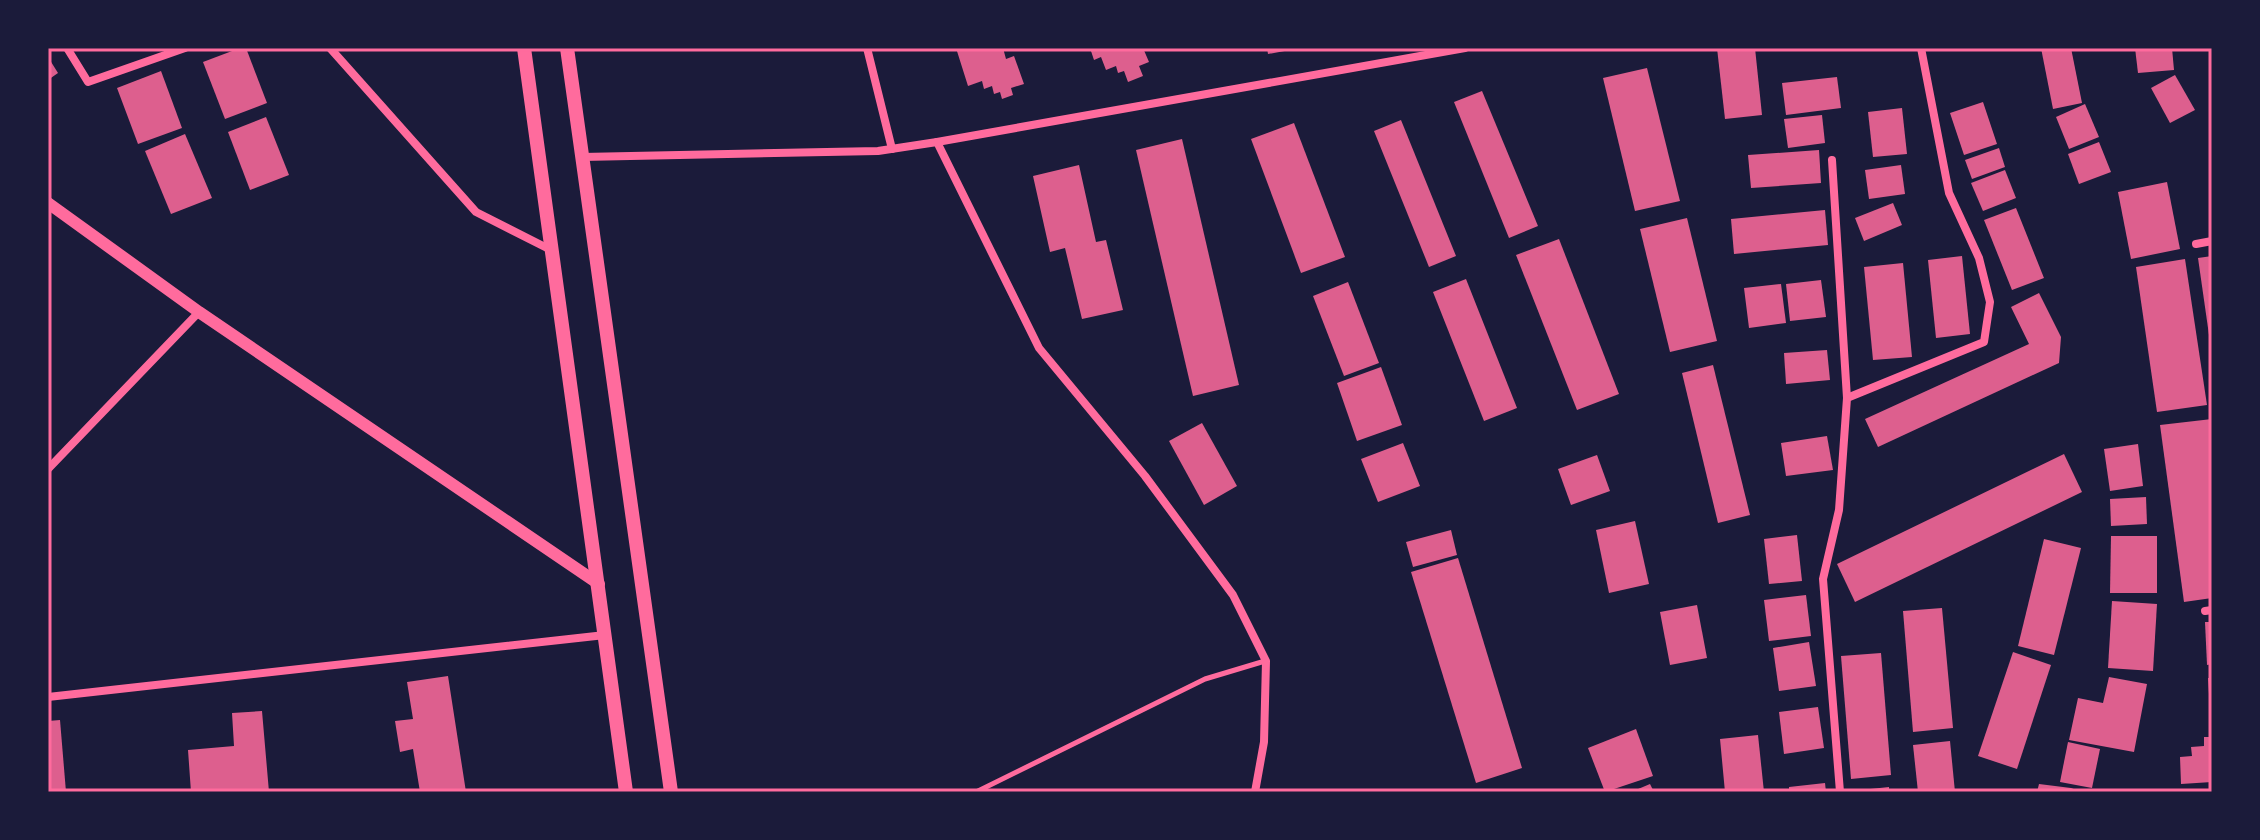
<svg xmlns="http://www.w3.org/2000/svg" width="2260" height="840" font-family="Overpass,sans-serif">
<style>
.building{fill:#dd5f8e}
.lines{fill:none;stroke-linecap:round;stroke-linejoin:round}
.service{stroke:#ff6b9d;stroke-width:5}
.minor{stroke:#ff6b9d;stroke-width:8}
.tertiary{stroke:#ff6b9d;stroke-width:12}
.primary{stroke:#ff6b9d;stroke-width:14}
.neatline{fill:none;stroke:#ff6b9d;stroke-width:3}
</style>
<rect width="100%" height="100%" fill="#1b1b3a"/>
<g class="building">
<path d="M240 48H246L267 103 225 119 203 62Z"/>
<path d="M956 48H1003L1006 59 1014 56 1024 84 1011 88 1013 95 1002 99 1000 92 994 94 992 86 984 89 982 81 968 86Z"/>
<path d="M1090 48H1143L1149 62 1139 66 1143 76 1128 82 1124 71 1118 73 1116 66 1106 70 1101 57 1094 60Z"/>
<path d="M1267 48H1289L1290 50 1268 54Z"/>
<path d="M1717 48H1755L1762 115 1725 119Z"/>
<path d="M2041 48H2071L2082 103 2053 109Z"/>
<path d="M2135 48H2172L2174 70 2138 73Z"/>
<path d="M48 57 58 73 48 80Z"/>
<path d="M1647 68 1680 201 1635 211 1603 78Z"/>
<path d="M161 71 182 128 138 144 117 88Z"/>
<path d="M2175 75 2195 110 2170 123 2151 88Z"/>
<path d="M1837 77 1841 108 1786 115 1782 83Z"/>
<path d="M1482 91 1538 226 1509 238 1454 102Z"/>
<path d="M1983 102 1997 144 1964 155 1950 113Z"/>
<path d="M2085 104 2099 137 2069 149 2056 117Z"/>
<path d="M1902 108 1907 154 1873 157 1868 112Z"/>
<path d="M1822 115 1825 143 1788 148 1784 119Z"/>
<path d="M266 117 289 175 250 190 228 132Z"/>
<path d="M1401 120 1456 256 1429 267 1374 131Z"/>
<path d="M1294 123 1345 257 1301 273 1251 139Z"/>
<path d="M185 134 212 198 171 214 145 151Z"/>
<path d="M1182 139 1239 385 1193 396 1136 150Z"/>
<path d="M2099 142 2111 172 2079 184 2068 154Z"/>
<path d="M1999 148 2005 167 1972 179 1965 160Z"/>
<path d="M1819 150 1821 183 1751 188 1748 155Z"/>
<path d="M1079 165 1096 242 1106 240 1123 310 1082 319 1065 248 1050 252 1033 176Z"/>
<path d="M1901 165 1905 194 1869 199 1865 170Z"/>
<path d="M2005 170 2016 198 1983 211 1971 183Z"/>
<path d="M2167 182 2180 249 2131 259 2118 192Z"/>
<path d="M1893 203 1902 225 1864 241 1855 218Z"/>
<path d="M2016 208 2044 278 2012 290 1984 220Z"/>
<path d="M1825 210 1828 245 1734 254 1731 219Z"/>
<path d="M1687 218 1717 341 1670 352 1640 229Z"/>
<path d="M1559 239 1619 394 1577 410 1516 255Z"/>
<path d="M1962 256 1970 334 1936 338 1928 260Z"/>
<path d="M2212 256V341L2210 342 2198 258Z"/>
<path d="M2185 259 2207 405 2157 412 2136 267Z"/>
<path d="M1903 263 1912 357 1873 360 1864 267Z"/>
<path d="M1466 279 1517 408 1484 421 1433 292Z"/>
<path d="M1821 280 1826 317 1790 321 1786 284Z"/>
<path d="M1348 282 1379 363 1344 376 1313 296Z"/>
<path d="M1781 284 1786 323 1749 328 1744 288Z"/>
<path d="M2039 293 2061 337 2059 363 1878 447 1865 419 2029 344 2011 307Z"/>
<path d="M1827 350 1830 380 1786 384 1784 353Z"/>
<path d="M1713 365 1750 515 1718 523 1682 373Z"/>
<path d="M1381 367 1402 425 1357 441 1337 383Z"/>
<path d="M2212 419V598L2184 602 2160 425Z"/>
<path d="M1202 423 1237 486 1204 505 1169 441Z"/>
<path d="M1827 436 1833 470 1786 476 1781 443Z"/>
<path d="M1403 443 1420 486 1378 502 1361 459Z"/>
<path d="M2138 444 2143 486 2110 491 2104 449Z"/>
<path d="M2064 454 2082 492 1855 602 1837 564Z"/>
<path d="M1597 455 1610 491 1571 505 1558 469Z"/>
<path d="M2146 497 2147 524 2111 526 2110 499Z"/>
<path d="M1635 521 1649 584 1609 593 1596 530Z"/>
<path d="M1451 530 1457 555 1413 567 1406 542Z"/>
<path d="M1797 535 1802 581 1769 584 1764 539Z"/>
<path d="M2111 536H2157V593H2110Z"/>
<path d="M2044 539 2081 548 2054 655 2018 646Z"/>
<path d="M1458 558 1522 768 1476 783 1411 572Z"/>
<path d="M1806 595 1811 636 1769 641 1764 600Z"/>
<path d="M2112 601 2157 604 2153 671 2108 668Z"/>
<path d="M1697 605 1707 658 1670 665 1660 612Z"/>
<path d="M1942 608 1953 728 1913 732 1903 611Z"/>
<path d="M2205 622H2212V664L2207 665Z"/>
<path d="M1809 642 1816 686 1779 691 1773 648Z"/>
<path d="M2013 652 2051 665 2017 769 1978 756Z"/>
<path d="M1881 653 1891 775 1851 779 1841 656Z"/>
<path d="M448 676 466 792H420L413 749 400 752 395 721 413 719 407 682Z"/>
<path d="M2109 677 2147 684 2134 752 2069 740 2078 698 2103 703Z"/>
<path d="M2208 678H2212V711H2210Z"/>
<path d="M1818 707 1824 748 1784 754 1779 712Z"/>
<path d="M262 711 269 792H191L188 750 234 746 232 713Z"/>
<path d="M60 720 66 792H48V721Z"/>
<path d="M1636 729 1653 776 1605 792 1588 748Z"/>
<path d="M1758 735 1764 792H1725L1720 739Z"/>
<path d="M2204 737H2212V782L2181 784 2180 757 2192 756 2191 747 2204 746Z"/>
<path d="M1950 741 1955 792H1918L1913 745Z"/>
<path d="M2068 742 2100 749 2092 788 2060 782Z"/>
<path d="M1825 783 1826 792H1789V787Z"/>
<path d="M1650 784 1654 792H1631Z"/>
<path d="M2039 784 2071 788 2082 792H2037Z"/>
<path d="M1889 787V792H1861V790Z"/>
</g>
<g class="lines">
<path class="service" d="M976 792 1205 679 1265 661"/>
<g class="minor">
<path d="M67 48 88 82 185 48"/>
<path d="M330 48 476 212 553 251"/>
<path d="M867 48 892 149"/>
<path d="M937 142 1465 48"/>
<path d="M582 157 878 151 937 142 1039 348 1145 476 1233 595 1266 661 1264 742 1255 792"/>
<path d="M1832 160 1847 398"/>
<path d="M2196 244 2212 241"/>
<path d="M48 469 199 312"/>
<path d="M2205 611 2212 610"/>
<path d="M48 697 605 635"/>
<path d="M1840 792 1823 579 1839 510 1847 398 1984 342 1990 302 1979 258 1949 193 1921 48"/>
</g>
<path class="tertiary" d="M48 203 199 312 599 584"/>
<g class="primary">
<path d="M524 48 626 792"/>
<path d="M567 48 671 792"/>
</g>
</g>
<rect width="2260" height="840" fill="none" stroke="#1b1b3a" stroke-width="100"/>
<rect x="50" y="50" width="2160" height="740" class="neatline"/>
</svg>
